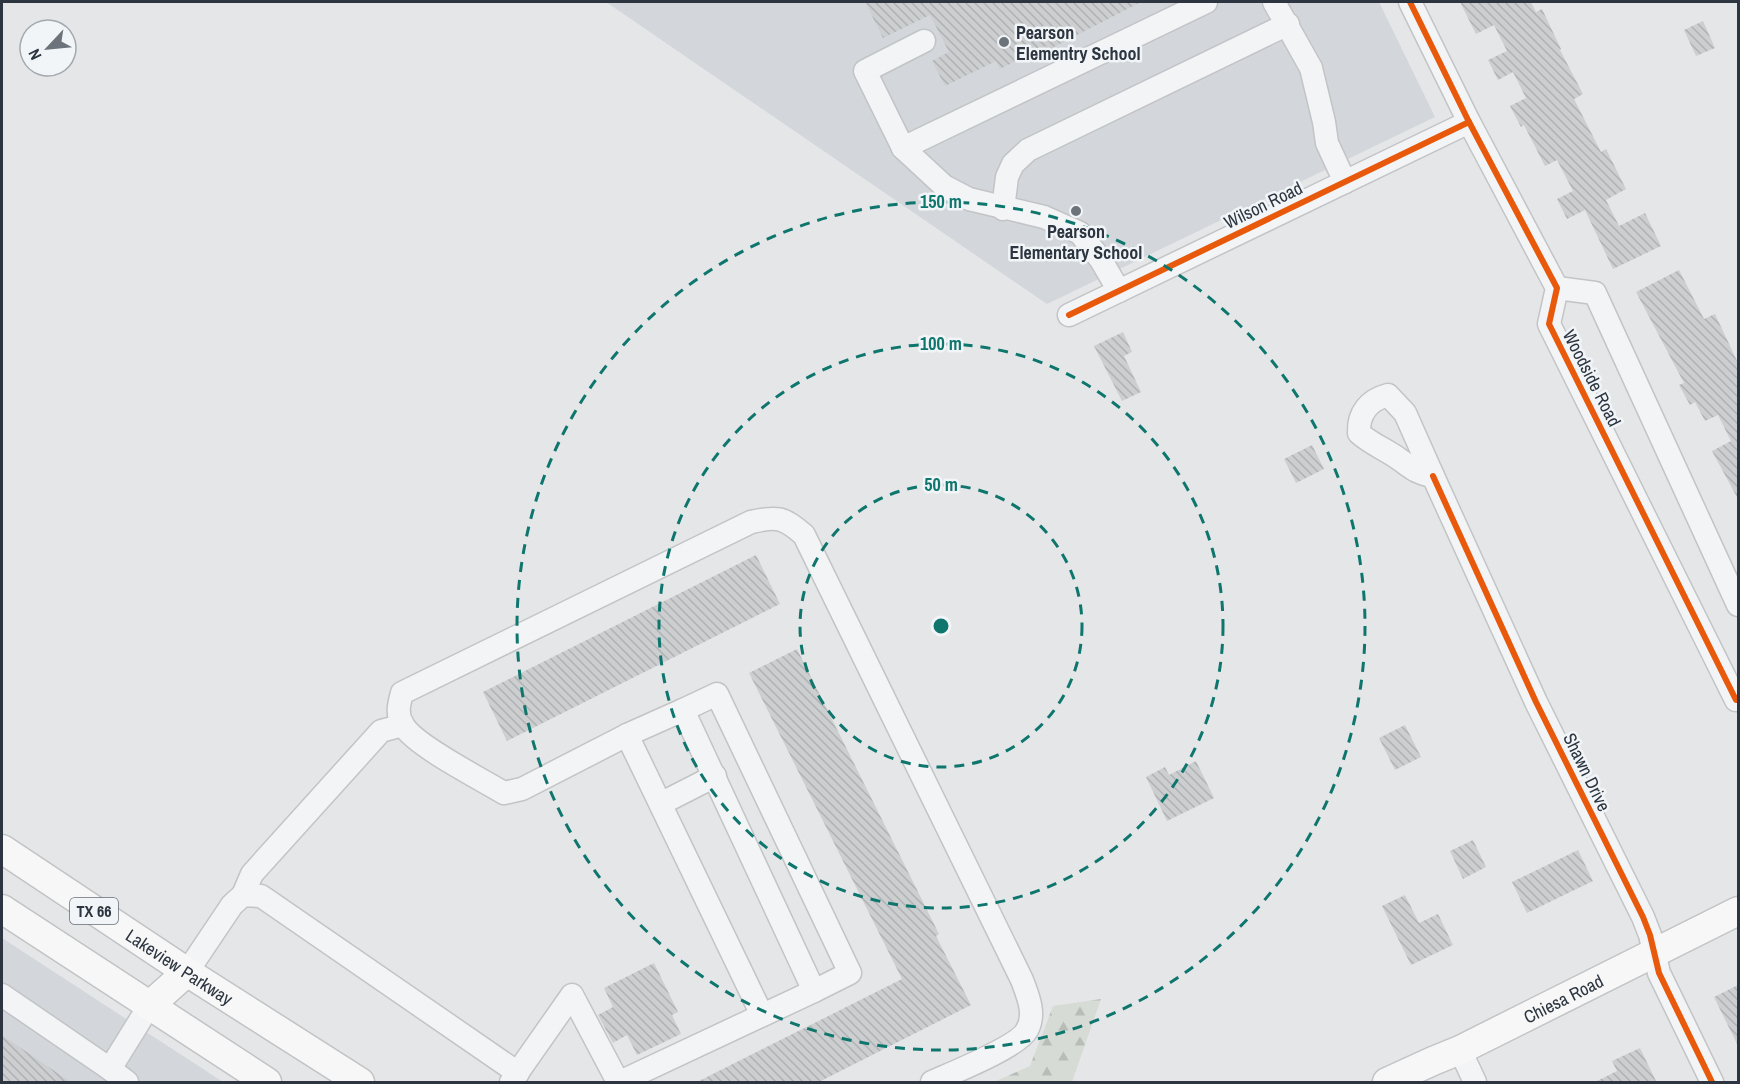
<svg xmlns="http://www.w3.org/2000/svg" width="1740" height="1084" font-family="'Archivo Narrow',sans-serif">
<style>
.built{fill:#d3d6db}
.forest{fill:url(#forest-firs)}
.building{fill:url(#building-back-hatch)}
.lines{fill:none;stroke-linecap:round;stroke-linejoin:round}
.minor-casing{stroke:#c2c4c6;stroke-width:25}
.major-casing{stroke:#c1c3c5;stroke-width:31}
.minor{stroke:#f3f4f5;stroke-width:22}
.major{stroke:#f7f7f7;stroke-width:28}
.cycleway-casing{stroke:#f2f5f7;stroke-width:10}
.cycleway{stroke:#e8590c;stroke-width:6}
.ring{fill:none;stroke:#0f766e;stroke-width:3;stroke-dasharray:10 8}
.poi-dot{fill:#6c737b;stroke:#f2f5f7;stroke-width:2}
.labels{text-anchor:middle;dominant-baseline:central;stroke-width:5;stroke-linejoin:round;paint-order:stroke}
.shield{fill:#f2f5f7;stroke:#676f77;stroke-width:1.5}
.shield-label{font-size:16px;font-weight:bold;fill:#2c3540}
.poi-label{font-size:18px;font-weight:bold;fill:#2c3540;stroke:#f2f5f7;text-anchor:start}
.street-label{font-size:18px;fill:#2c3540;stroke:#f2f5f7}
.centre{fill:#0f766e;stroke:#f2f5f7;stroke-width:3}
.ring-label{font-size:18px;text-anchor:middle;font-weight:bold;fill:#0f766e;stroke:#f2f5f7;stroke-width:5;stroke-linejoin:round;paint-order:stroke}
</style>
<defs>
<pattern id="forest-firs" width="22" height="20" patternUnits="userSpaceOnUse" patternTransform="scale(1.5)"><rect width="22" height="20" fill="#d6dbd5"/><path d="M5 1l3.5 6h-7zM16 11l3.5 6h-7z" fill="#b8bdb8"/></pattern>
<pattern id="building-back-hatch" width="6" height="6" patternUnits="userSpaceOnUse" patternTransform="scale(1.5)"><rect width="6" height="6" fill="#ccced0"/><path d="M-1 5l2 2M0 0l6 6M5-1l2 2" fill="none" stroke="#afb2b4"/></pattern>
</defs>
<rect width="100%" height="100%" fill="#e4e6e8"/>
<g class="built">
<path d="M606 2H1379L1435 117 1047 304Z"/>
<path d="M2 938 223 1082H2Z"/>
</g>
<path class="forest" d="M1101 999 1072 1082H994L1030 1066 1053 1006Z"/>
<g class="building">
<path d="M865 2H1141L1048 50 1046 46 1000 69 996 61 945 86 932 61 949 52 930 15 883 38Z"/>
<path d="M1460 2H1531L1536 12 1542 9 1561 49 1560 50 1583 94 1574 99 1601 152 1606 149 1626 189 1606 200 1619 226 1645 213 1661 246 1613 269 1585 210 1567 219 1557 199 1573 191 1557 160 1545 166 1524 125 1521 127 1510 106 1526 98 1513 72 1498 80 1488 60 1507 51 1494 25 1476 34Z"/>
<path d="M1703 21 1715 48 1696 56 1684 30Z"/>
<path d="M1679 270 1704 319 1715 314 1738 363V499L1712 451 1731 441 1718 415 1705 421 1695 402 1690 405 1679 385 1684 383 1636 292Z"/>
<path d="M1123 332 1132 352 1124 356 1141 392 1122 401 1094 346Z"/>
<path d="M1312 445 1324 469 1296 483 1284 459Z"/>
<path d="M756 555 780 604 507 741 483 692Z"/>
<path d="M797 649 939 934 936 936 971 1005 817 1083H695L902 979 749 673Z"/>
<path d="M1405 725 1421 757 1395 770 1379 738Z"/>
<path d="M1196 761 1214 798 1167 821 1146 777 1165 767 1169 775Z"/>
<path d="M1473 840 1486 867 1463 879 1450 851Z"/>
<path d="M1578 850 1593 881 1527 913 1512 882Z"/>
<path d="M1405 895 1419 923 1438 914 1453 945 1411 965 1382 906Z"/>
<path d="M654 963 678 1012 672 1015 681 1034 637 1055 627 1035 613 1043 598 1015 613 1007 604 988Z"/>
<path d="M1738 985V1046L1714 997Z"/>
<path d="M2 1035 72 1083H2Z"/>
<path d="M1640 1048 1657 1083H1593L1617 1071 1612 1061Z"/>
</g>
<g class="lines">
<g class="minor-casing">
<g id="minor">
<path d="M1274 2 1311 68 1324 122 1327 143 1345 182"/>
<path d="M1410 2 1469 122 1557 288 1549 324 1736 700H1738"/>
<path d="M903 148 865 71 924 41"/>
<path d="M1003 209 1007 177 1013 164 1028 150 1288 24"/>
<path d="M1557 288 1595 293 1738 605"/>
<path d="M1119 291 1101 260 1080 233 1044 217 969 199 944 186 903 148 1206 2"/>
<path d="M1069 315 1469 122"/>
<path d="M1388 395 1405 413 1433 476C1416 473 1412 468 1399 459 1385 449 1371 444 1359 433 1358 413 1369 400 1388 395Z"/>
<path d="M1433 476 1536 702 1643 917 1650 935 1659 973 1712 1082"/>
<path d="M683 710 717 694 850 973 814 991"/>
<path d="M627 735 762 1015"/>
<path d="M662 803 715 776"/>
<path d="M243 895 252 874 381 731 403 725"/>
<path d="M187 972 232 905 243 895 261 896 518 1073"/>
<path d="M2 995 110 1069"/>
<path d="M1460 1050 1475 1082"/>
<path d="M127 1082 110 1069 149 1006"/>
<path d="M511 1082 572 995 618 1082"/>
<path d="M620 1082 814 991 683 710 627 735 522 789 504 793C481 779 414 745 403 725 396 714 399 704 402 693L751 522C777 516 784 517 804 535L1022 980C1028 996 1036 1014 1027 1030 1018 1047 952 1073 932 1082"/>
</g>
</g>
<g class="major-casing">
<g id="major">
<path id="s1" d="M2 849 187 972 360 1082"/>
<path d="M2 909 267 1082"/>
<path d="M149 1006 187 972"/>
<path id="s2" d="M1387 1082 1433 1061 1460 1050 1738 911"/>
</g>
</g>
<use href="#minor" class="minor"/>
<use href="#major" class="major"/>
<g class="cycleway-casing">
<g id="cycleway">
<path d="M1410 2 1469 122 1557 288 1549 324 1736 700H1738"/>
<path d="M1069 315 1469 122"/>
<path d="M1433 476 1536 702 1643 917 1650 935 1659 973 1712 1082"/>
</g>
</g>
<use href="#cycleway" class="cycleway"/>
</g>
<g class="ring">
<circle cx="941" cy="626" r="141"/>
<circle cx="941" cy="626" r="282"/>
<circle cx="941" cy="626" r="424"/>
</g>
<g class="poi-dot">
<circle cx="1004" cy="42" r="6"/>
<circle cx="1076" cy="211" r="6"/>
</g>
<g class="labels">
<rect class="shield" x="70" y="898" width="48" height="26" rx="4.5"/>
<g class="shield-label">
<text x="94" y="911">TX 66</text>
</g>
<g class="poi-label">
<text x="1016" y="32">Pearson<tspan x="1016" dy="21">Elementry School</tspan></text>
<text x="1076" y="231" text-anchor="middle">Pearson<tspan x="1076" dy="21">Elementary School</tspan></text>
</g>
<g class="street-label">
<text transform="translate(1263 205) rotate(-26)">Wilson Road</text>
<text transform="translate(1592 378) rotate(63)">Woodside Road</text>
<text transform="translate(1587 772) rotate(64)">Shawn Drive</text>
<text stroke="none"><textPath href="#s1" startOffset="213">Lakeview Parkway</textPath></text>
<text stroke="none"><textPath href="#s2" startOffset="195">Chiesa Road</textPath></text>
</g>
</g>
<circle cx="941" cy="626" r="9" class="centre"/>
<g class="ring-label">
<text x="941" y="208">150 m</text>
<text x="941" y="350">100 m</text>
<text x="941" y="491">50 m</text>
</g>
<rect width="1740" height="1084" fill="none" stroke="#2c3540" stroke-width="6"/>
<g transform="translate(48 48) rotate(244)"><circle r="28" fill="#f2f5f7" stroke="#a3a8ae" stroke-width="1.5"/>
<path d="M0-4.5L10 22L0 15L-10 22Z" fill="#6c737b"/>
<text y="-9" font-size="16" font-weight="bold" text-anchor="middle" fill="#2c3540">N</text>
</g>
</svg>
